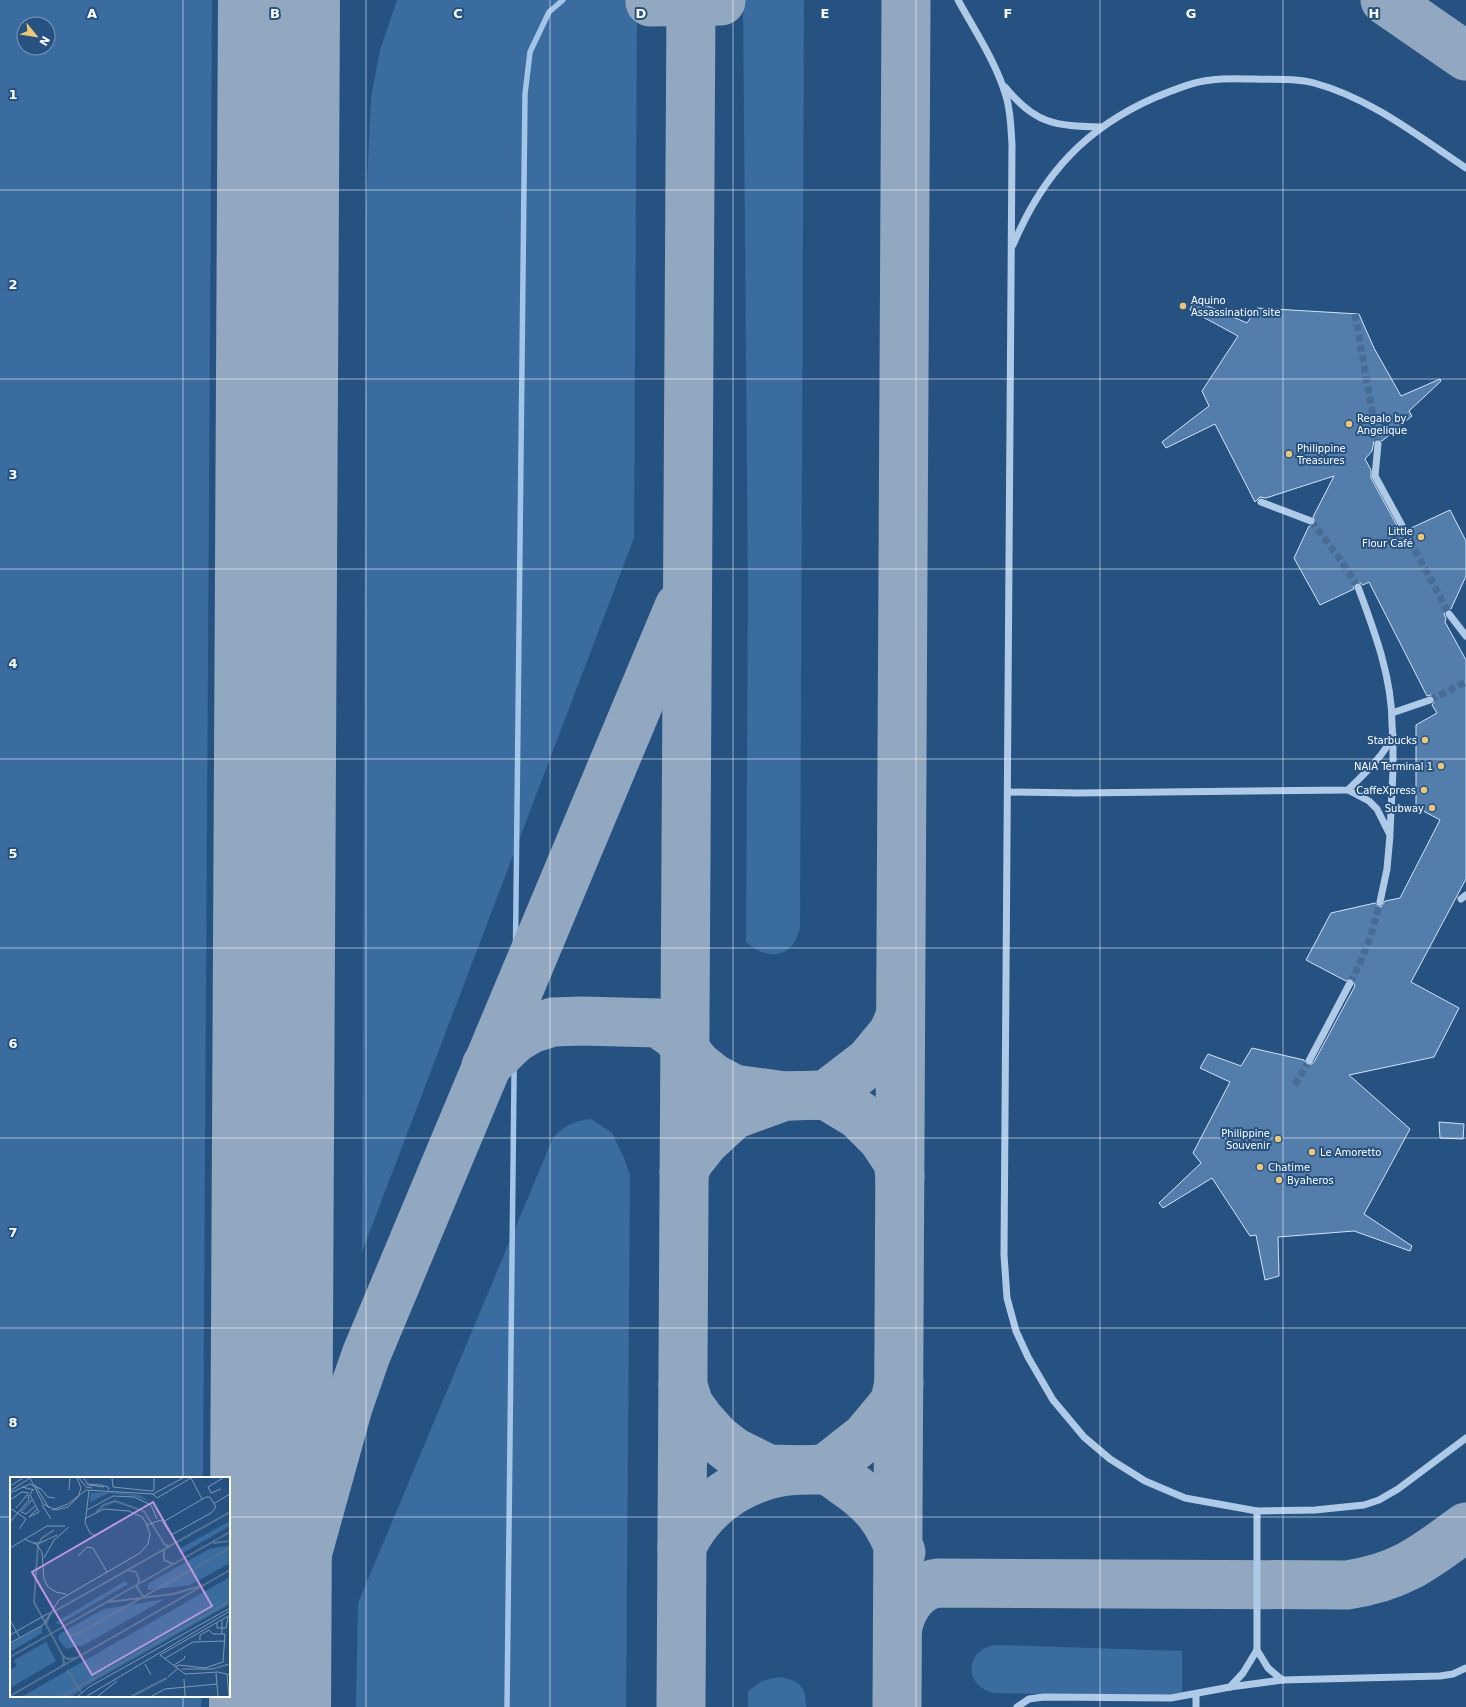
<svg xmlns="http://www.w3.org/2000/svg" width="1466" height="1707" font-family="'DejaVu Sans',sans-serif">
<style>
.green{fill:#3b6c9f;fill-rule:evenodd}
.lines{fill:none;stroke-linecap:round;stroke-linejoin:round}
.stream{stroke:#a3c5e7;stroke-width:5.5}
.taxiway{stroke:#92a8c0;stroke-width:49}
.runway{stroke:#92a8c0;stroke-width:122}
.building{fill:#537eac;stroke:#d2e3f5}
.minor-tunnel{stroke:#476c95;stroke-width:7;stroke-dasharray:7 3.5;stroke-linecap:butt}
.minor{stroke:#afcae7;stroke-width:7}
.grid{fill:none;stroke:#fff;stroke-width:1;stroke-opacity:0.55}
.poi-dot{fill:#efc774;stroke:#265282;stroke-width:1.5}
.labels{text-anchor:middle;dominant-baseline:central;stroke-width:4;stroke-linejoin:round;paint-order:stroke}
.poi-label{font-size:10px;fill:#fff;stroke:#265282;text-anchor:start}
.inset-river{fill:none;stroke:#547395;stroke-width:2}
.inset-road{fill:none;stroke:#7d97b4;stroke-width:1}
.view{fill:#bd96df;fill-opacity:0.15;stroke:#bd96df;stroke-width:2}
.inset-edge{fill:none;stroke:#fff;stroke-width:2}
.grid-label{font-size:13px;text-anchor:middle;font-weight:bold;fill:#fff;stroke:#265282;stroke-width:4;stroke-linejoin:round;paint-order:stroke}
</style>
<rect width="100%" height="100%" fill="#265282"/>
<g class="green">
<path d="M0 0H212L203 1478H11V1696H202L201 1707H0ZM24 24H48V48H24Z"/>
<path d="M397 0H637L634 538 362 1252 366 206 371 98 380 50Z"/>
<path d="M743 0H804L800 928C793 959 767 961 746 942L748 591Z"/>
<path d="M591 1119 612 1133 624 1158 630 1175 626 1707H356L358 1603 553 1138C565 1125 574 1121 591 1119Z"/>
<path d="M997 1645 1182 1651V1695L1158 1696 994 1693C962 1686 965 1648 997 1645Z"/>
<path d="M778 1677C799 1680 806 1686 806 1707H748V1691L762 1681Z"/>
</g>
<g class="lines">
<path class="stream" d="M507 1707 525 94 530 52 549 12 563 0"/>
<g class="taxiway">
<path d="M1385 0 1466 56"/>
<path d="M650 2 721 1"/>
<path d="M486 1066 514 1039 531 1029 553 1022 582 1021 658 1023 677 1036 691 1058 698 1066 713 1078 734 1089 785 1096 826 1095 869 1062 893 1033 900 1017"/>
<path d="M684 1172 689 1161 705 1141 733 1115 785 1096 826 1095 859 1115 882 1138 898 1162 900 1177"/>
<path d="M683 1386 689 1405 700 1420 717 1439 734 1452 768 1469 812 1470H824L866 1437 891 1407 895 1400 899 1383"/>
<path d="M682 1546C704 1500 751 1471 802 1470 809 1470 817 1468 823 1470 831 1471 839 1478 845 1482 875 1502 887 1518 901 1552"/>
<path d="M898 1626C903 1605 916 1586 938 1583L1347 1585C1401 1577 1424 1558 1466 1527"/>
<path d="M278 1707 307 1555 348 1407 366 1355 679 607"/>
<path d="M681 1707 691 0"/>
<path d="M897 1707 906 0"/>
</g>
<path class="runway" d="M270 1707 279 0"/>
</g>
<g class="building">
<path d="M1194 300 1247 323 1257 308 1359 314 1374 348 1401 396 1440 379 1441 381 1409 411 1412 416 1382 441 1378 439 1374 441 1372 451 1365 459 1371 470V478L1402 535 1407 536 1409 533V529L1450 510 1466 541V576L1451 609 1446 610 1444 614 1446 619 1445 622 1466 660V879L1411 982 1459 1008 1434 1057 1349 1075 1410 1129 1364 1214 1412 1246 1410 1251 1354 1231 1278 1237 1279 1276 1265 1280 1256 1235 1250 1236 1212 1178 1163 1208 1159 1203 1201 1163 1193 1153 1230 1082 1200 1068 1208 1054 1241 1066 1252 1048 1304 1060 1305 1064 1309 1066 1314 1062 1355 986 1352 978 1346 981 1306 960 1331 913 1375 903 1381 907 1385 901 1400 898 1440 820 1416 807V725L1437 713 1432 705 1435 701V698L1431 695 1427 696 1369 582 1363 585 1359 582H1356L1353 586 1354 589 1320 605 1294 558 1309 526H1312L1315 523 1313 517 1334 476 1266 498 1260 497 1255 502 1215 424 1166 448 1162 442 1209 406 1202 391 1238 336 1190 310Z"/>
<path d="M1439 1122 1464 1124 1463 1139 1440 1138Z"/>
</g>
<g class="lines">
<g class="minor-tunnel">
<path d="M1355 314 1378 444"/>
<path d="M1311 521 1340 559 1358 587"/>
<path d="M1405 531 1449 614"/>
<path d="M1430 700 1466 682"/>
<path d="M1350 983C1364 957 1373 931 1380 902"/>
<path d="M1295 1085 1309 1061"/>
</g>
<g class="minor">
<path d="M958 0C975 31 996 62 1006 96 1011 112 1011 129 1012 145L1004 1255 1007 1298 1016 1331 1028 1357 1053 1400 1084 1437 1110 1459 1145 1481 1185 1498 1257 1511 1315 1510 1364 1505 1379 1500 1398 1489 1466 1438"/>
<path d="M1005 87C1035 124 1055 126 1101 127"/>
<path d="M1013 245C1043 174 1085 128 1156 97 1174 90 1192 82 1211 80 1225 78 1242 79 1256 79 1274 80 1296 78 1314 83 1370 98 1418 136 1466 168"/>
<path d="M1378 444 1375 476 1405 531"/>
<path d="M1261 502 1311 521"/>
<path d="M1449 614 1466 636"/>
<path d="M1392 713 1430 700"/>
<path d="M1348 790 1369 801 1377 809 1390 835 1387 869 1380 902"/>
<path d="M1008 792 1078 793 1348 790C1361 777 1386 754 1392 736 1393 732 1392 727 1392 724 1392 677 1374 630 1358 587"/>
<path d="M1390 832 1393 770V735"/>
<path d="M1461 899 1466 895"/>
<path d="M1309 1061 1350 983"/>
<path d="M1257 1650 1268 1668 1282 1680 1440 1676 1453 1674 1466 1668"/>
<path d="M1230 1687 1282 1680"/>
<path d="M1196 1694V1707"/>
<path d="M1017 1707 1029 1699 1044 1697 1171 1698 1230 1687 1243 1673 1257 1650V1511"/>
</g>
</g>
<path class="grid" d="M183 0V1478M366 0V1707M550 0V1707M733 0V1707M916 0V1707M1100 0V1707M1283 0V1707M0 190H1466M0 379H1466M0 569H1466M0 759H1466M0 948H1466M0 1138H1466M0 1328H1466M0 1517H11M229 1517H1466M183 1696V1707"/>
<g class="poi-dot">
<circle cx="1183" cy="306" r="4"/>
<circle cx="1349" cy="424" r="4"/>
<circle cx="1289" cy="454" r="4"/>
<circle cx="1421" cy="537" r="4"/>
<circle cx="1425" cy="740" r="4"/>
<circle cx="1441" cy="766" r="4"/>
<circle cx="1424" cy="790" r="4"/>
<circle cx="1432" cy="808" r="4"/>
<circle cx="1278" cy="1139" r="4"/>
<circle cx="1312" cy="1152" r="4"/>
<circle cx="1260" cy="1167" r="4"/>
<circle cx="1279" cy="1180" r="4"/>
</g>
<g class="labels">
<g class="poi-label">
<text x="1191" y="300">Aquino<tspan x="1191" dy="12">Assassination site</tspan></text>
<text x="1357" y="418">Regalo by<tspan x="1357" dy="12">Angelique</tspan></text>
<text x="1297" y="448">Philippine<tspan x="1297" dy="12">Treasures</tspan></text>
<text x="1413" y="531" text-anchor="end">Little<tspan x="1413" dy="12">Flour Café</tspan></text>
<text x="1417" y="740" text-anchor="end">Starbucks</text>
<text x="1433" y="766" text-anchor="end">NAIA Terminal 1</text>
<text x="1416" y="790" text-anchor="end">CaffeXpress</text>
<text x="1424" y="808" text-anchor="end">Subway</text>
<text x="1270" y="1133" text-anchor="end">Philippine<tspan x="1270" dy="12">Souvenir</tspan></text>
<text x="1320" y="1152">Le Amoretto</text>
<text x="1268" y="1167">Chatime</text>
<text x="1287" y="1180">Byaheros</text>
</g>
</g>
<g transform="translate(10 1477)">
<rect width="220" height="220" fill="#265282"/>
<path d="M100 15 130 18 139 24 124 19 99 16 80 25 81 16ZM220 44V49L171 77 169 75V72ZM220 68V86L180 108 140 113 137 111 139 106 199 72ZM220 100V127L76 209 63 219H13ZM115 104 118 107 50 147 45 146ZM155 122 74 168 56 172 48 162 49 157 94 132ZM32 149V156L0 175V167ZM36 165 46 184 0 211V193L7 189 4 183Z" fill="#3b6c9f"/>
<path class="inset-river" d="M86 35 94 28 105 24 134 34 155 68 160 69M44 53 32 61 28 68 24 125 53 179 58 182 67 181M203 66 220 64M154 73V83L163 87M118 93 126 95 129 102 127 110 132 118 137 121M98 125 163 117 194 108M36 148 40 137 220 35M56 156 60 159 67 157 220 71M0 180 220 55M51 190 54 186 53 179M172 192H202L220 187M57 193 71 215M0 219 220 93M53 219 220 124M122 219 157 201"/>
<path class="inset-road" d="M20 1 33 27 46 33 58 30 68 20 71 11 67 1M69 1 76 10 82 11M74 1 78 8 94 10M102 1 103 10 141 14 144 13V1M181 1 192 22M77 7 91 8 98 10 99 13M25 8 39 31M0 9 13 1M12 10 24 13M23 12 20 18 29 35 19 40 27 32M211 12 201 16 198 10 213 1M59 13 60 1M0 14 20 1M79 14 75 46 80 56 86 59M0 16 20 7 31 12 38 20 45 21M143 17 147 21 181 1M0 23 12 15 19 16M22 23 11 35 16 37 25 29M203 27 220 17M32 28 41 42M0 31 16 42 9 52M6 31 18 17M42 33 58 27 76 13 143 17 173 1M77 33 103 19 124 20 141 28 147 42M0 45 19 23 18 18M137 48 151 43 160 56 163 57 201 36 206 30 200 20H196L153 45M14 62 26 67 32 75 34 102 38 110 46 115 56 117M24 66H30L47 58M0 71 37 49H55M68 79 77 70 83 71 97 95M34 81 44 63 59 50M0 143 10 161M212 143V157M207 146V151H216L218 140M0 158 39 136M0 166 33 148 49 123 130 76 138 67 140 57 136 46 132 40 119 34 94 32 76 41M150 178 220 138M150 178 175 197 208 195 220 198M154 182 183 165 215 164M135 187 141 198M164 188 174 182 175 179M165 190 169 188 195 191 213 185 215 157H203L199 153 190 158V163M206 196 208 219M217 198 219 219M158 200 167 192M174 202 175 219M68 219 79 210 220 131M77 219 220 134M88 219 107 204M142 219 155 212 207 207"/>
<path class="view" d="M143 25 202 129 82 198 22 95Z"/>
<rect width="220" height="220" class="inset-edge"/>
</g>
<g class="grid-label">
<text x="92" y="18">A</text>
<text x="275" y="18">B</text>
<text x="458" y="18">C</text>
<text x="641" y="18">D</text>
<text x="825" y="18">E</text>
<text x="1008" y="18">F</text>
<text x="1191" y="18">G</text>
<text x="1374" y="18">H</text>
<text x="13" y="99">1</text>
<text x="13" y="289">2</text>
<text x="13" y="479">3</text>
<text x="13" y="668">4</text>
<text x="13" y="858">5</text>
<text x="13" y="1048">6</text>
<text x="13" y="1237">7</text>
<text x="13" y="1427">8</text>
</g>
<g transform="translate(36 36) rotate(120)"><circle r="19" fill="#265282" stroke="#7d97b4"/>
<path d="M0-3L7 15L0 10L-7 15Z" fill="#efc774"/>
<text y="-6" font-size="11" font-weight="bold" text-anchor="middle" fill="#ffffff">N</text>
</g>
</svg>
